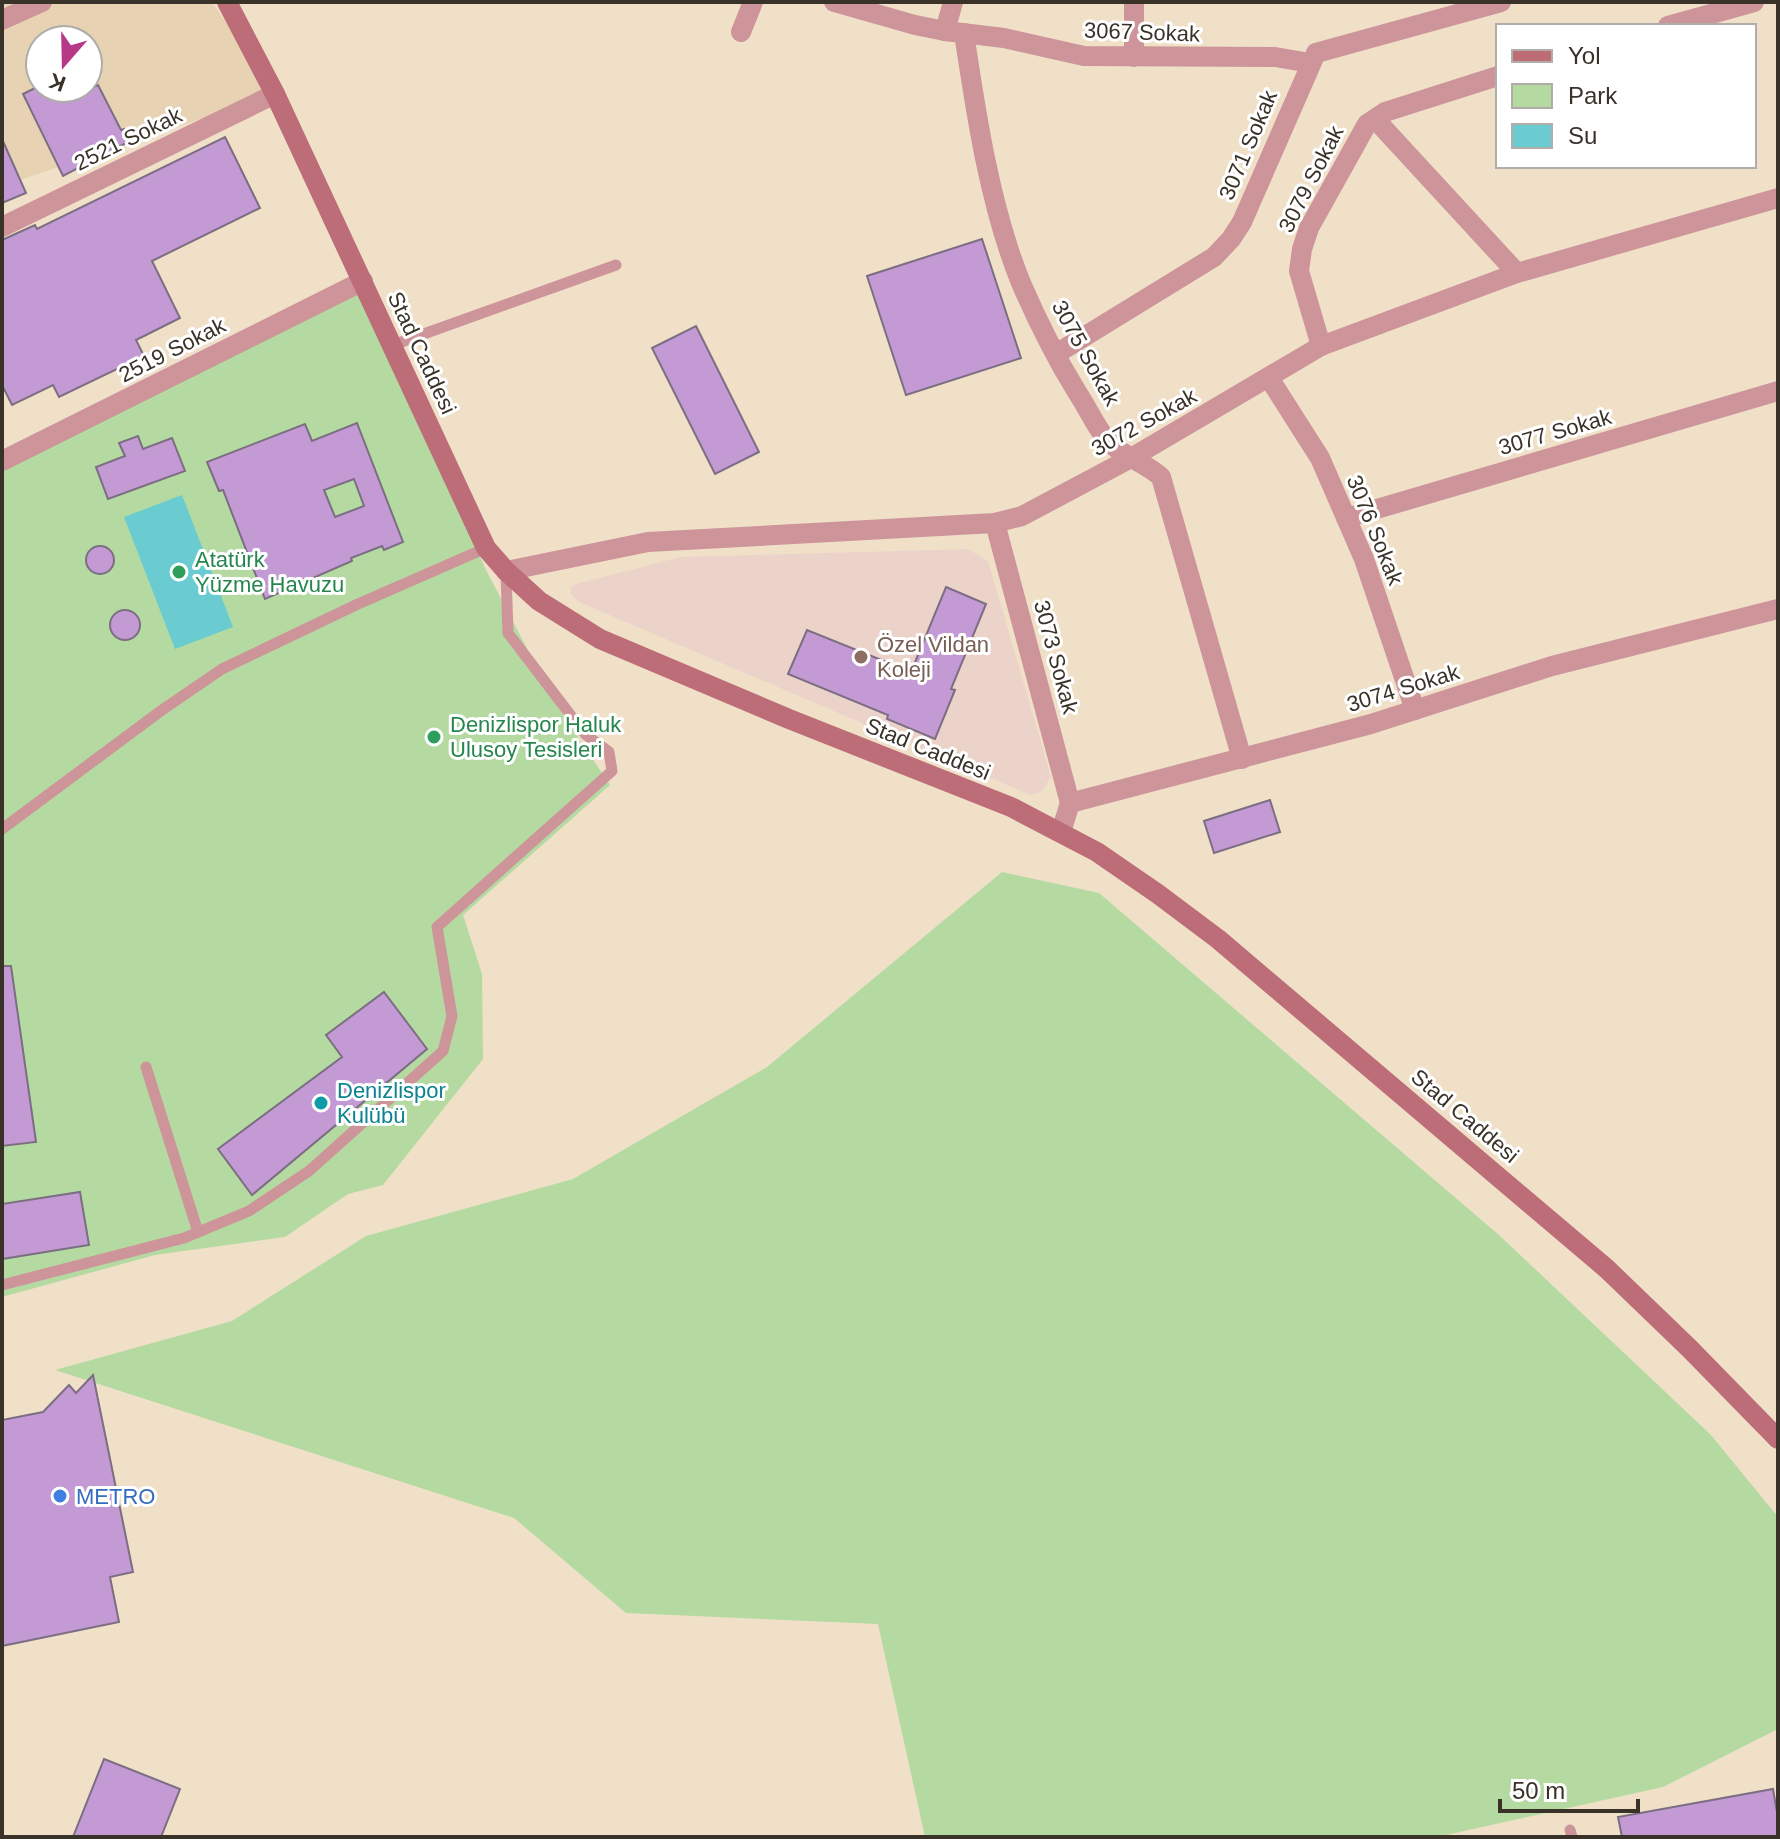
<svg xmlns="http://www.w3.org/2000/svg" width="1780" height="1839" font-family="Helvetica,sans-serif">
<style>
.built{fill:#e7d3b4;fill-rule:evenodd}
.education{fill:#ebd3ca}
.green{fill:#b4daa2}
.water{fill:#6acbd1}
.building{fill:#c39ad3;stroke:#7c6e82;stroke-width:2;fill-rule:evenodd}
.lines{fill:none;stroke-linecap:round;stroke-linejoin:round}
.lane{stroke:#cd949a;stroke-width:11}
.street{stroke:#cd949a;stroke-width:20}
.secondary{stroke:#bd6d78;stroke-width:20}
.leisure-dot{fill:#2e9e5b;stroke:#fff;stroke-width:3}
.education-dot{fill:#8d6e63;stroke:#fff;stroke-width:3}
.culture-dot{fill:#0f9aa8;stroke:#fff;stroke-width:3}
.shop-dot{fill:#3f7fe0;stroke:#fff;stroke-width:3}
.labels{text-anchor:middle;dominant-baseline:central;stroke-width:6;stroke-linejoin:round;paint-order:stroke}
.street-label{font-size:22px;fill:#393229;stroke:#fff}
.leisure-label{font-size:22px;fill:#27864d;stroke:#fff;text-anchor:start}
.education-label{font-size:22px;fill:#785e54;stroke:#fff;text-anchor:start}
.culture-label{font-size:22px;fill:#0d838f;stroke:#fff;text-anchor:start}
.shop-label{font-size:22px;fill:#366cbe;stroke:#fff;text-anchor:start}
</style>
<rect width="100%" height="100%" fill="#f0e0c8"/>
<path class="built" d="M2 2H212L275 94 2 186ZM40 40H88V88H40Z"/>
<path class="education" d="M968 549 988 561 1051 777 1041 792 1030 795 579 602 571 594V587L576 584 680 557Z"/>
<g class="green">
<path d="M363 281 393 345 485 568 556 704 610 785 463 915 482 974 483 1059 383 1185 348 1194 285 1237 155 1255 2 1297V464Z"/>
<path d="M1002 872 1099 893 1499 1235 1711 1435 1778 1517V1729L1663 1787 1437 1837H925L878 1624 626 1613 514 1518 55 1370 232 1321 366 1236 573 1179 767 1067Z"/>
</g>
<path class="water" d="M182 495 233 627 175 649 124 517Z"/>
<g class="building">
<path d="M98 85 121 130 124 129 130 141 63 176 23 94 35 88H67L72 97Z"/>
<path d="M225 137 260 208 152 261 180 318 136 340 144 356 59 397 53 385 12 405 2 385V240L35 225 37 229Z"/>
<path d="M2 139 26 193 2 203Z"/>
<path d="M982 239 1021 358 906 395 867 276Z"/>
<path d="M696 326 759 452 715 474 652 348Z"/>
<path d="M357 423 403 542 384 550 382 546 351 558 352 561 265 599 223 490 219 491 207 462 305 424 312 441ZM354 479 364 506 335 517 324 490Z"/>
<path d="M138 436 143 449 172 438 185 471 108 499 96 467 125 456 119 443Z"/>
<circle cx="100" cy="560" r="14"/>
<path d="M946 587 986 604 951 689 955 690 935 739 887 719 888 715 788 674 807 630 911 672Z"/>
<circle cx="125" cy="625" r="15"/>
<path d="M1270 800 1280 832 1214 853 1204 821Z"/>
<path d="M2 966H11L36 1142 2 1146Z"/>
<path d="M384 992 427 1049 252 1195 218 1149 342 1057 326 1035Z"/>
<path d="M80 1192 89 1245 2 1259V1204Z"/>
<path d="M93 1375 133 1572 110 1577 119 1622 2 1646V1420L43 1412 69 1385 76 1393Z"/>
<path d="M104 1759 180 1789 161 1837H73Z"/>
<path d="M1773 1789 1778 1818V1837H1622L1618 1817Z"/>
</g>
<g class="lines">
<g class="lane">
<path d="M393 345 616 265"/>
<path d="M2 829 162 710 222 669 358 604 486 548"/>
<path d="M146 1067 198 1232"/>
<path d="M2 1285 184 1238 249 1211 309 1171 443 1051 452 1016 437 927 612 771 609 752 585 734 508 633 506 573"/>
<path d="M1570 1830 1572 1837"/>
</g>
<g class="street">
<path d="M834 2 915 25 945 31 1004 38 1084 56 1275 57 1310 63"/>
<path d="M1134 2V57"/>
<path d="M2 20 42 2"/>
<path d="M1668 26 1754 2"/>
<path d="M945 31 953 2"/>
<path d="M741 32 753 2"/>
<path d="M964 33C976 114 990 207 1021 283 1037 320 1056 358 1077 392 1087 407 1095 425 1106 439 1121 456 1145 462 1161 477L1242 759"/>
<path d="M1375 119 1517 273"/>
<path d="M2 227 275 94"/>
<path d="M1321 346 1299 271 1302 249 1309 228 1367 124 1385 112 1498 76"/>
<path d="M1056 354 1214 257 1231 239 1242 222 1316 53 1501 2"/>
<path d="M1269 378 1320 458 1364 559 1415 710"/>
<path d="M2 461 363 281"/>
<path d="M1346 518 1778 391"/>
<path d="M995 523 1070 803"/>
<path d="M506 571 648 542 995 523 1022 516 1131 458 1321 346 1517 273 1778 198"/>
<path d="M1061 832 1070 803 1371 724 1552 666 1778 609"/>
</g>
<path class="secondary" d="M227 2 275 94 486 548 506 571 539 601 600 639 789 719 1011 807 1097 852 1158 894 1218 939 1607 1269 1689 1348 1778 1439"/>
</g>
<g class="leisure-dot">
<circle cx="179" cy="572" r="8"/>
<circle cx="434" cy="737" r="8"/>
</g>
<circle class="education-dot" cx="861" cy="657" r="8"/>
<circle class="culture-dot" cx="321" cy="1103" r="8"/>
<circle class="shop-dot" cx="60" cy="1496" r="8"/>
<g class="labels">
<g class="street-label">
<text transform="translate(1142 32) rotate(2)">3067 Sokak</text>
<text transform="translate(128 139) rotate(-26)">2521 Sokak</text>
<text transform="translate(1248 145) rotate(-67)">3071 Sokak</text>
<text transform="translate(1311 179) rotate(-63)">3079 Sokak</text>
<text transform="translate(172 350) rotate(-27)">2519 Sokak</text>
<text transform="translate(422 353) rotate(65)">Stad Caddesi</text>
<text transform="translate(1086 353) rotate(61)">3075 Sokak</text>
<text transform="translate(1144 422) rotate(-29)">3072 Sokak</text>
<text transform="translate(1555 432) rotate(-16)">3077 Sokak</text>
<text transform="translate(1375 530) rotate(68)">3076 Sokak</text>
<text transform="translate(1056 657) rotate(75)">3073 Sokak</text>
<text transform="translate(1403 688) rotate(-17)">3074 Sokak</text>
<text transform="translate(928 749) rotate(22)">Stad Caddesi</text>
<text transform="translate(1465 1116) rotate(40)">Stad Caddesi</text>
</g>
<g class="leisure-label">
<text x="195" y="559">Atatürk<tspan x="195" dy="25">Yüzme Havuzu</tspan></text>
<text x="450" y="724">Denizlispor Haluk<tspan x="450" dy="25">Ulusoy Tesisleri</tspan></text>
</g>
<g class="education-label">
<text x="877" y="644">Özel Vildan<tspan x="877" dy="25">Koleji</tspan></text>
</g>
<g class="culture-label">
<text x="337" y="1090">Denizlispor<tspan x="337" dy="25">Kulübü</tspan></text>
</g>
<g class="shop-label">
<text x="76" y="1496">METRO</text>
</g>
</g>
<rect width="1780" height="1839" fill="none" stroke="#393229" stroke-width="8"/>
<rect x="1496" y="24" width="260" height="144" fill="#ffffff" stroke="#b0ada9" stroke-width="2"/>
<rect x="1512" y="50" width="40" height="12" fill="#bd6d78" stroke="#b0ada9" stroke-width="2"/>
<text x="1568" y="64" font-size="24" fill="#393229">Yol</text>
<rect x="1512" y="84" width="40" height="24" fill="#b4daa2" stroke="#b0ada9" stroke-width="2"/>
<text x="1568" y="104" font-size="24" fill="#393229">Park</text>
<rect x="1512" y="124" width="40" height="24" fill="#6acbd1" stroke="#b0ada9" stroke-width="2"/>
<text x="1568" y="144" font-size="24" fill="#393229">Su</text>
<g transform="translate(64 64) rotate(200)"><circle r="38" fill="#ffffff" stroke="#b0ada9" stroke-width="2"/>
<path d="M0-6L14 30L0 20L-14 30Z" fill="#b63887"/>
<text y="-12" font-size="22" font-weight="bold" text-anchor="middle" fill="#393229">K</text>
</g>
<path d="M1500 1799v12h138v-12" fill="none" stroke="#393229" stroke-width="4"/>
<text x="1512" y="1799" font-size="24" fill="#393229" stroke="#ffffff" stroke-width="6" paint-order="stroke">50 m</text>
</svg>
